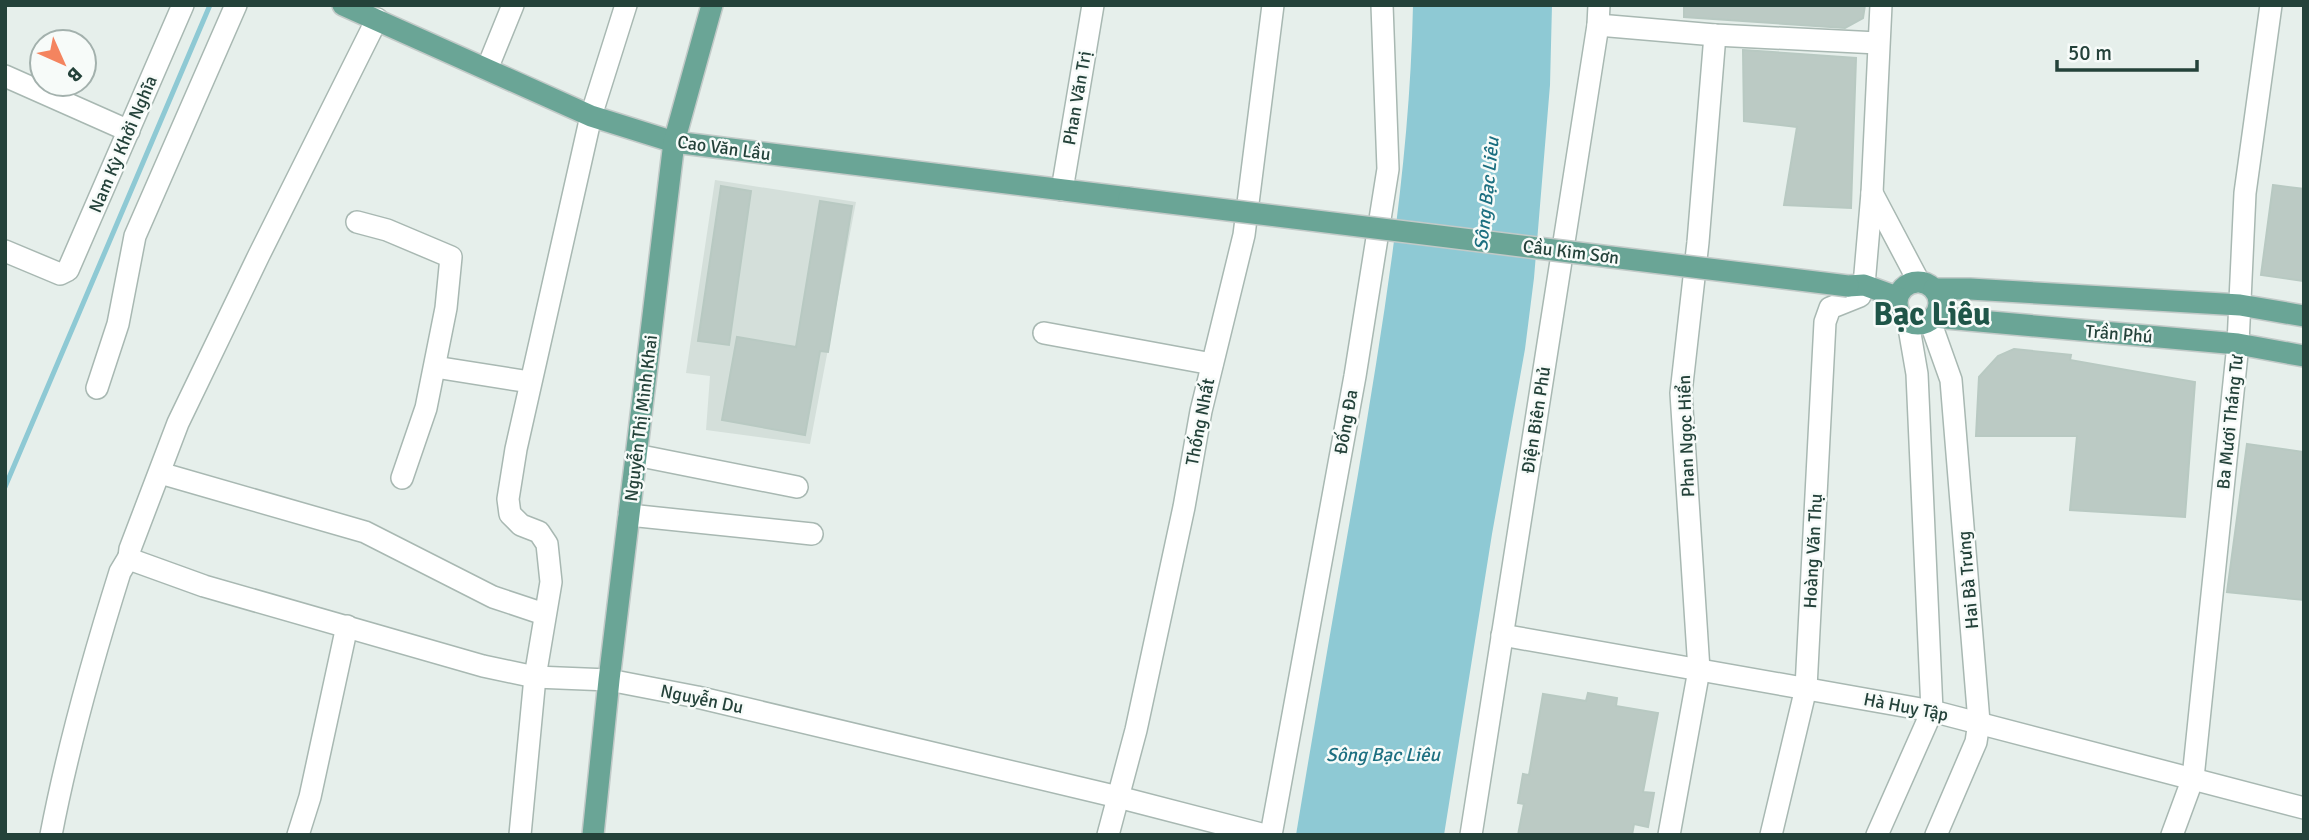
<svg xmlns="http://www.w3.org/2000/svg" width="2309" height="840" font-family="Signika,sans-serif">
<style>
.built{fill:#d4dfda}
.water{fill:#8ec9d4}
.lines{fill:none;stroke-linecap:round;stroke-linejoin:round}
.stream{stroke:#8ec9d4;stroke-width:5}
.building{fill:#bbcac4;stroke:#b8c9c2;stroke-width:2}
.minor-casing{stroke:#a8b8b2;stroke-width:24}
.major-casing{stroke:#c2cac8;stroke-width:24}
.minor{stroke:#fff;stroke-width:21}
.major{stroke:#6aa596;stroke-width:21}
.major-bridge-casing{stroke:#c2cac8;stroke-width:24;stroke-linecap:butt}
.major-bridge{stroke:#6aa596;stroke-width:21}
.labels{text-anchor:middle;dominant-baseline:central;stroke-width:5;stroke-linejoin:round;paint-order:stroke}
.street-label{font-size:18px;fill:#24423a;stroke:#f7fbf9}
.water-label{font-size:19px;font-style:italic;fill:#1c6f80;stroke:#f7fbf9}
.town-label{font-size:32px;font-weight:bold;fill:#1f5548;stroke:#f7fbf9}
</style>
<rect width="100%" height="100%" fill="#e6efeb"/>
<path class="built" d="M715 180 856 202 810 444 706 430 710 376 686 373Z"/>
<path class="water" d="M1413 5H1552L1550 85 1534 278 1525 349 1492 534 1444 835H1296C1316 714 1337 594 1358 474 1384 318 1410 163 1413 5Z"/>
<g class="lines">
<path class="stream" d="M5 487 210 5"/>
</g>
<g class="building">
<path d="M1684 5H1865L1863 18 1845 28 1684 17Z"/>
<path d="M1743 50 1856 58 1851 208 1784 205 1797 127 1744 121Z"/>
<path d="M2273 185 2304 189V281L2261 275Z"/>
<path d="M721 186 751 191 729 345 698 341Z"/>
<path d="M820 201 852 206 828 352 820 351 805 435 722 420 737 337 796 347Z"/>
<path d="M2014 349 2071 355 2070 360 2195 382 2185 517 2070 510 2077 436H1976L1979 377 1998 356Z"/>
<path d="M2247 444 2304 452V600L2227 592Z"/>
<path d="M1588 693 1617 698 1616 706 1658 713 1643 792 1654 793 1648 827 1634 824 1632 835H1518L1524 804 1518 803 1523 774 1529 775 1543 694 1586 701Z"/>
</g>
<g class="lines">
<g class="minor-casing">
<g id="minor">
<path d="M377 19 259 255 178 423 130 549 129 557 132 560 204 586 483 666 535 677 609 680 697 697 1118 797 1265 835"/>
<path d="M1598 25 1715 35 1878 43"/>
<path d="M487 69 513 5"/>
<path d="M5 76 129 131"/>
<path d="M1062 190 1093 5"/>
<path d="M1872 193 1919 282"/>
<path d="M357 222 387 230 451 257 446 308 426 408 402 478"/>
<path d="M5 251 60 274 68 270 183 5"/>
<path d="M1930 321 1951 380 1979 722 1976 742 1936 835"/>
<path d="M1044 333 1212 364"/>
<path d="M435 367 530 382"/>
<path d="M97 388 118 324 135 236 236 5"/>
<path d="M636 455 797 487"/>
<path d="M160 473 365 532 493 597 544 614"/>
<path d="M629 515 812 534"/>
<path d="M1502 635 1932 711 2304 808"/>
<path d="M51 835C68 746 93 658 120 572L129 557"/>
<path d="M298 835 310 797 347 626"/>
<path d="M520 835 535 677 551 582 547 544 539 532 521 525 510 514 508 499 516 449 591 116 626 5"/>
<path d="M1108 835 1136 730 1184 507 1201 411 1244 235 1273 5"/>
<path d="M1271 835 1355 376 1388 169 1382 5"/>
<path d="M1471 835 1598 25 1599 5"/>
<path d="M1669 835 1699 670 1681 393 1698 242 1715 35"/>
<path d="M1771 835 1806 688 1825 322 1830 308 1860 296 1864 285 1872 193 1881 5"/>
<path d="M1877 835 1932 711 1917 374 1908 322"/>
<path d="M2172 835 2193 778 2238 344 2245 193 2271 5"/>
</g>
</g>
<g class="major-casing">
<g id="major">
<path d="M343 5 591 116 674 142 1129 198"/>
<circle cx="1918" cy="303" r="21"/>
<path d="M1848 286 1864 285 1897 297"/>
<path d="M1934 289H1970L2240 305 2304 316"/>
<path d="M1934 317 2238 344 2304 356"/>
<path d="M593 835 609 680 674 142 712 5"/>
</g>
</g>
<use href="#minor" class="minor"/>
<use href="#major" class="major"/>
<g class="major-bridge-casing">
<path id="major-bridge" d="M1129 198 1848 286"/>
</g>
<use href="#major-bridge" class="major-bridge"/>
</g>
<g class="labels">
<g class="street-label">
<text transform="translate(1077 98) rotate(-80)">Phan Văn Trị</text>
<text transform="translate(123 144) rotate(-67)">Nam Kỳ Khởi Nghĩa</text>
<text transform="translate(724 148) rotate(8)">Cao Văn Lầu</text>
<text transform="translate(1571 252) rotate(7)">Cầu Kim Sơn</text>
<text transform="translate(2119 334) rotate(5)">Trần Phú</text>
<text transform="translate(641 418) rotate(-83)">Nguyễn Thị Minh Khai</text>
<text transform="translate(1536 420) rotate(-81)">Điện Biên Phủ</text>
<text transform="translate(1200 422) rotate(-79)">Thống Nhất</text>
<text transform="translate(1346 422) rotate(-80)">Đống Đa</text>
<text transform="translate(2230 422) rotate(-84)">Ba Mươi Tháng Tư</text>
<text transform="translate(1686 436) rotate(-92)">Phan Ngọc Hiển</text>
<text transform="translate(1813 551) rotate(-87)">Hoàng Văn Thụ</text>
<text transform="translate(1968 580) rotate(-95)">Hai Bà Trưng</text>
<text transform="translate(702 699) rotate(12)">Nguyễn Du</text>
<text transform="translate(1906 707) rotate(11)">Hà Huy Tập</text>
</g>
<g class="water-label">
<text transform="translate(1487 194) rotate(-84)">Sông Bạc Liêu</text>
<text x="1383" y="755">Sông Bạc Liêu</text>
</g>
<g class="town-label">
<text x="1932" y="314">Bạc Liêu</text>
</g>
</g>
<rect width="2309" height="840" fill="none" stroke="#24423a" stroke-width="14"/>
<g transform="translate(63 63) rotate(135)"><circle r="33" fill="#f7fbf9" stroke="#a3b1ad" stroke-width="2"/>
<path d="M0-5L12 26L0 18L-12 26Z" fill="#f4845f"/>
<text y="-10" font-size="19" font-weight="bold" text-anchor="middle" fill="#24423a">B</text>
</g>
<path d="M2057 60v10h140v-10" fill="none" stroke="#24423a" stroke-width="3.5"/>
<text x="2068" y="60" font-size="21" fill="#24423a" stroke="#f7fbf9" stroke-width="5" paint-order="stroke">50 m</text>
</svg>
